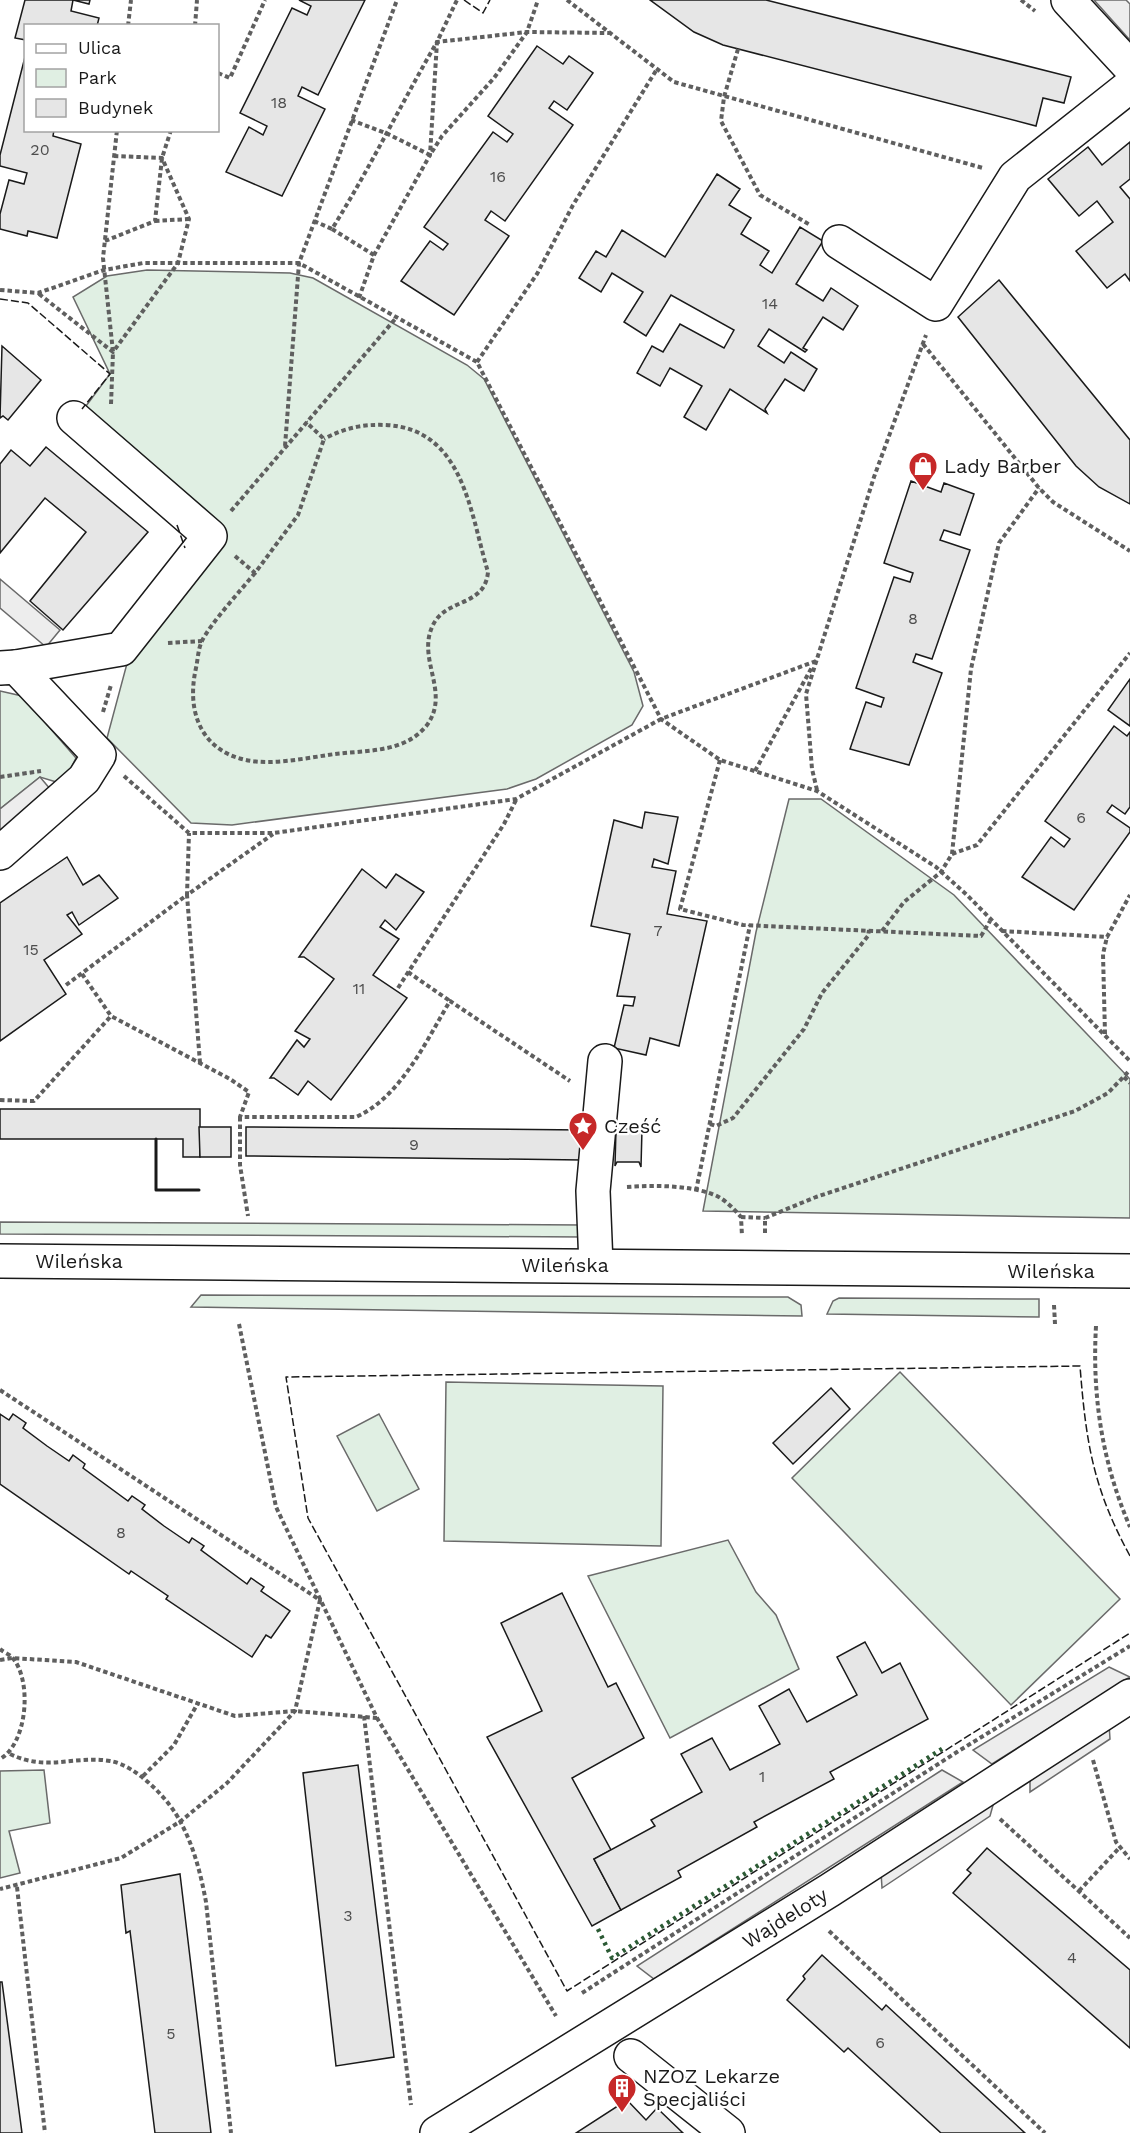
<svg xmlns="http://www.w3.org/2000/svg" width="1130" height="2133" font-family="'Work Sans',sans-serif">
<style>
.green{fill:#e0efe3;stroke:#6a6a6a;stroke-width:1.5}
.parking{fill:#ededed;stroke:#6a6a6a;stroke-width:1.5}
.building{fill:#e6e6e6;stroke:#1a1a1a;stroke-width:1.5}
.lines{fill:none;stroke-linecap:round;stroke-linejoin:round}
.minor-casing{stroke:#1a1a1a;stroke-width:36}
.path{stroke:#5f5f5f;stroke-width:4;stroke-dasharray:4.5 3;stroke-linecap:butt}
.minor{stroke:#fff;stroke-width:33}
.hedge{stroke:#2b5a34;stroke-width:4.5;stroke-dasharray:3 4.5;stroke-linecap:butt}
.fence{stroke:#1a1a1a;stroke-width:1.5;stroke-dasharray:8 3;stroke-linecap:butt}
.wall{stroke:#1a1a1a;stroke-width:3}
.labels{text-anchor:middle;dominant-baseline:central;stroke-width:4.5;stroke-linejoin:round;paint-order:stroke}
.number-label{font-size:16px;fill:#4d4d4d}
.poi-label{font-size:20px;fill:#1a1a1a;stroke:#fff;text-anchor:start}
.street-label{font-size:20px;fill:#1a1a1a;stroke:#fff}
</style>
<rect width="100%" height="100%" fill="#fff"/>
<g class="green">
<path d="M147 270 290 273 313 278 467 365 484 379 634 672 643 706 632 725 536 779 507 789 232 825 191 823 107 738 129 656 226 537 83 410 110 374 73 297 107 276Z"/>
<path d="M0 691 22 696 76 758 63 784 40 777 0 809Z"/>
<path d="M789 799H821L954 895 1130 1079V1218L703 1211 756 932Z"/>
<path d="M0 1222 582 1225V1237L0 1234Z"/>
<path d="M201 1295 788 1297 801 1305 802 1316 191 1307Z"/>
<path d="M839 1298 1039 1299V1317L827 1314 833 1301Z"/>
<path d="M900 1372 1120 1599 1011 1705 792 1478Z"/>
<path d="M446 1382 663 1386 661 1546 444 1541Z"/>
<path d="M379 1414 419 1489 377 1511 337 1436Z"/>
<path d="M728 1540 756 1592 776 1615 799 1669 670 1738 588 1576Z"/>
<path d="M44 1770 50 1823 9 1831 20 1873 0 1878V1771Z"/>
</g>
<g class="parking">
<path d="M1094 0H1126L1130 4V40Z"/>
<path d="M0 579 60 630 46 647 0 608Z"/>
<path d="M40 777 56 796 0 842V809Z"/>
<path d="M1109 1667 1130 1677 992 1764 973 1750Z"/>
<path d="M1109 1723 1110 1739 1030 1792V1773Z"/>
<path d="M942 1770 963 1782 654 1979 637 1966Z"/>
<path d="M995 1798 990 1816 882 1888 881 1872Z"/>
</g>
<g class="building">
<path d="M25 0H90L89 4 73 0 71 11 99 18 97 26H26V40L15 38Z"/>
<path d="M299 0H365L318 95 302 87 298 96 325 109 282 196 226 172 249 127 263 135 267 126 240 113 292 8 307 15 311 6Z"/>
<path d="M650 0H766L1071 77 1064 103 1043 98 1036 126 723 45 694 32Z"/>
<path d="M537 46 563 64 569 56 593 73 567 110 554 101 549 108 573 125 505 221 491 211 485 220 509 236 454 315 401 281 430 241 443 250 448 244 424 227 493 132 507 142 513 134 488 116Z"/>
<path d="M26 53V130H54L53 136 81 144 57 238 28 231 27 236 0 229V214L9 180 24 184 27 173 0 166V155Z"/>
<path d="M1130 142V179L1120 187 1130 199V281L1125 274 1107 288 1076 251 1113 222 1097 201 1079 216 1048 179 1088 147 1102 165Z"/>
<path d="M717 174 740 189 729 205 751 218 741 234 769 251 760 265 772 273 800 227 823 241 796 284 823 301 831 288 858 306 843 330 823 317 803 348 807 350 805 352 769 329 758 346 784 363 791 352 817 369 804 391 785 379 765 409 767 413 730 389 706 430 684 417 702 386 670 368 660 386 637 373 652 346 663 352 680 324 724 348 734 330 671 295 646 336 624 322 643 292 612 273 601 292 579 278 596 251 606 257 622 230 665 257Z"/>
<path d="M999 280 1130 440V504L1099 487 1076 466 958 317Z"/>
<path d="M2 346 41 380 8 420 3 416 0 418Z"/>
<path d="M46 447 148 532 63 630 30 601 86 532 45 498 0 553V464L11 450 30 466Z"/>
<path d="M911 481 941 492 944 483 974 494 960 535 944 530 940 540 970 550 932 659 916 654 913 662 942 673 909 765 850 749 866 702 881 707 884 698 856 688 894 577 910 582 913 573 884 563Z"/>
<path d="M1130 679V726L1108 710Z"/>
<path d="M1114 726 1127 736 1130 732V807L1125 814 1112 805 1107 812 1130 828V832L1074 910 1022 877 1051 837 1064 847 1070 839 1045 821Z"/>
<path d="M645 812 678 817 668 864 654 859 652 867 676 871 667 914 707 921 679 1046 650 1038 646 1055 614 1048 624 1005 633 1006 635 997 617 996 630 934 591 926 614 820 642 828Z"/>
<path d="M67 857 83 885 99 875 118 898 79 925 72 912 67 915 82 934 44 960 66 994 0 1041V903Z"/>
<path d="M362 869 386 888 396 874 424 892 396 930 385 920 380 927 399 939 373 975 407 998 331 1100 308 1081 298 1095 274 1078H270L297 1040 304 1047 310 1039 295 1031 334 979 304 957H299Z"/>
<path d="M0 1109H200V1157H183V1139H0Z"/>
<path d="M199 1127H231V1157H200Z"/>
<path d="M246 1127 583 1130 582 1160 246 1156Z"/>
<path d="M616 1129H642L641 1167 639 1162H617L615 1166Z"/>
<path d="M831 1388 850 1409 793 1464 773 1443Z"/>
<path d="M0 1414 9 1420 13 1414 26 1423 23 1428 47 1446 69 1461 73 1455 85 1464 83 1468 128 1501 132 1496 145 1505 142 1509 164 1526 189 1543 192 1538 204 1546 201 1550 247 1584 251 1578 264 1587 261 1591 290 1611 271 1638 266 1635 252 1657 166 1599 168 1596 131 1571 129 1574 0 1484Z"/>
<path d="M562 1593 608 1687 616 1683 644 1738 572 1778 611 1850 594 1859 621 1910 592 1926 487 1737 542 1711 501 1623Z"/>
<path d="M865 1642 882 1673 900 1663 928 1719 830 1772 834 1779 754 1822 757 1827 678 1871 681 1877 621 1910 594 1859 655 1826 651 1820 702 1792 681 1754 712 1738 730 1770 780 1744 759 1706 789 1689 807 1722 857 1695 837 1657Z"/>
<path d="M358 1765 394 2057 336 2066 303 1773Z"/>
<path d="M987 1848 1130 1970V2048L953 1893 971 1873 967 1870Z"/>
<path d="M180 1874 211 2133H155L130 1931 126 1933 121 1885Z"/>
<path d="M822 1955 882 2010 886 2005 1025 2133H941L848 2048 844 2052 787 2000 805 1979 803 1976Z"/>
<path d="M0 1982H2L22 2133H0Z"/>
<path d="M627 2100 646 2120 657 2108 683 2133H576Z"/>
</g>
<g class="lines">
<g class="minor-casing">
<g id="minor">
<path d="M1068 0 1130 67"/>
<path d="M839 242 936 304 1015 177 1130 86"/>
<path d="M16 667 121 649 210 536 74 418"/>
<path d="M0 668 16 667 99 755 84 779 0 853"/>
<path d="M0 1261 1130 1271"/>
<path d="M596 1265 593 1191 605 1061"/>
<path d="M631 2056 728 2133"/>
<path d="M437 2133 830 1890 1130 1696"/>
</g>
</g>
<g class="path">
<path d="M567 0 674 82 983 168"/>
<path d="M1021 0 1035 11"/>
<path d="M128 26 131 0"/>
<path d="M195 26 197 0"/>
<path d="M738 49 724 97 721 121 760 195 810 225"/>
<path d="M218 73 230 78 265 0"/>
<path d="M351 120 388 134 430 155 442 136 494 78 527 32 538 0"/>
<path d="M155 221 189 219"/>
<path d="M314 221 332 229C370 168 401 104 437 42L527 32 609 33"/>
<path d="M332 229 374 255"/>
<path d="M105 241 155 221 162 158 171 130"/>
<path d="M0 290 38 293 104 270 143 263H299L477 362 661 719 720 760 817 791 936 867 968 896 1130 1061"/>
<path d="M39 294 113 352 178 263 189 219 162 158 114 156"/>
<path d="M359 298 374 255 430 155 437 42 457 0"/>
<path d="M923 344 1039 488 1053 502 1130 551"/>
<path d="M477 362 537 274 573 205 657 69"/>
<path d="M111 404 113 352 103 258 117 130"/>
<path d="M285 446 299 263 397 0"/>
<path d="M231 511 396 318"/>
<path d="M235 556 255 573 298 515 324 439 306 422"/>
<path d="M255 573C241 590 210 624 202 641 198 649 198 659 196 668 184 721 209 762 267 762 289 762 313 757 335 754 367 750 405 753 427 725 451 692 416 659 433 625 446 598 485 607 488 572 470 513 464 429 386 425 363 424 344 428 324 439"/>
<path d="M168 643 202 641"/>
<path d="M103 712 111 685"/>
<path d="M720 760 680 909 743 925 981 936 990 921"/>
<path d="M755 771 812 667"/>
<path d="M124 776 189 833H274L516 799 661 719 816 661"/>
<path d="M0 777 41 771"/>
<path d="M817 790 812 769 806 694 874 477 926 335"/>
<path d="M952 854 977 845 1130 653"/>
<path d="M882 931 904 902 941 872 952 854 971 669 992 574 999 543 1039 488"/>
<path d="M1002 931 1107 937 1130 895"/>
<path d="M408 972 450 1001"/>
<path d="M82 974 111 1016 230 1079 249 1092 240 1117H356C401 1097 426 1041 450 1001L570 1081"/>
<path d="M66 985 187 895 189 833"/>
<path d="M398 988 504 824 516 800"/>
<path d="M1105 1034 1103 954 1107 937"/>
<path d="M200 1063 187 895 273 834"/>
<path d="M1124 1077 1130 1083"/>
<path d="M0 1100 34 1101 111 1016"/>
<path d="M240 1117V1165L248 1216"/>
<path d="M710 1124 716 1126 733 1118 804 1029 822 993 868 936 869 930"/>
<path d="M627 1187C652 1185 687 1185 712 1194 724 1198 733 1208 741 1217L742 1236"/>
<path d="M696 1191 750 925"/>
<path d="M741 1217 765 1218"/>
<path d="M765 1233V1218L816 1197 1075 1111 1108 1093 1130 1070"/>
<path d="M1054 1305 1055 1324"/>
<path d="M239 1324 276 1507 377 1718 556 2016"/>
<path d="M1096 1326C1092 1396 1102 1462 1130 1527"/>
<path d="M0 1390 320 1600 295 1711 227 1783 181 1821 121 1858 0 1889"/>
<path d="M0 1649C3 1652 9 1654 12 1657 33 1681 27 1744 0 1759"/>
<path d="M0 1660 12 1658 76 1662 235 1716 295 1711 377 1718"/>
<path d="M364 1716 411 2105"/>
<path d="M10 1754C47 1772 74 1755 110 1761 136 1765 170 1800 181 1823 194 1847 201 1875 206 1902L231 2133"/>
<path d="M1093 1760 1116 1842 1130 1859"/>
<path d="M143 1776 174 1745 198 1703"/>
<path d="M1000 1819 1130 1938"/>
<path d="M17 1887 45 2133"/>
<path d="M1079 1891 1120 1847"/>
<path d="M829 1931 1045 2133"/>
<path d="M582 1993 957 1752 1130 1646"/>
</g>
<use href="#minor" class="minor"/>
<path class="hedge" d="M598 1929 612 1958 945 1747"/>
<g class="fence">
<path d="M464 0 483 13 490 0"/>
<path d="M0 299 28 303 110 374 82 409"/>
<path d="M177 525 185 548"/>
<path d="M1130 1556C1093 1488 1086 1443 1080 1366L286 1377 308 1518 567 1991 1130 1633"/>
</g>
<path class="wall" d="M156 1139V1190H199"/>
</g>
<defs>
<g id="shop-pin" transform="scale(1.5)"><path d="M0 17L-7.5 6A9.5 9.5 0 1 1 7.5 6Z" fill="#c62828" stroke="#fff"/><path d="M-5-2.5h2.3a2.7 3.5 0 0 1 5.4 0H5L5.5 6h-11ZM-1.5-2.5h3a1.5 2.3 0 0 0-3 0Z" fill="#fff"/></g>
<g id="sight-pin" transform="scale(1.5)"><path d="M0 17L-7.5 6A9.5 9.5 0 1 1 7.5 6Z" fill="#c62828" stroke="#fff"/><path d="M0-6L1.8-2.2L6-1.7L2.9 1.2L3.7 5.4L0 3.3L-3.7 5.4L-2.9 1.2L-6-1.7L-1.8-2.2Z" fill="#fff"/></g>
<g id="building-pin" transform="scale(1.5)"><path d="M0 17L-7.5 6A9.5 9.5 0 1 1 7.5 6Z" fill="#c62828" stroke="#fff"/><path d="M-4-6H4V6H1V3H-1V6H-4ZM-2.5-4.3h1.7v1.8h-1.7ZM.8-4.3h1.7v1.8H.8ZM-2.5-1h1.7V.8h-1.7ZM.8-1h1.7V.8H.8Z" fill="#fff"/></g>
</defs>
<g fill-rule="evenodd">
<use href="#shop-pin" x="923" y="466"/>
<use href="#sight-pin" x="583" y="1126"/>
<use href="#building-pin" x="622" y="2088"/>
</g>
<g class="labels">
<g class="number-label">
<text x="279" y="102">18</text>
<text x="40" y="149">20</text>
<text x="498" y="176">16</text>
<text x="770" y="303">14</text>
<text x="913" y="618">8</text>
<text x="1081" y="817">6</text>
<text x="658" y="930">7</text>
<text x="31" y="949">15</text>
<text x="359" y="988">11</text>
<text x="414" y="1144">9</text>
<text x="121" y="1532">8</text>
<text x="762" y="1776">1</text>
<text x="348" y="1915">3</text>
<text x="1072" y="1957">4</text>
<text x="171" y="2033">5</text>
<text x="880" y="2042">6</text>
</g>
<g class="poi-label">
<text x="944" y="466">Lady Barber</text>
<text x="604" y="1126">Cześć</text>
<text x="643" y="2076">NZOZ Lekarze<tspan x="643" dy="23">Specjaliści</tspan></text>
</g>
<g class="street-label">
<text x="79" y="1261">Wileńska</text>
<text x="565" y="1265">Wileńska</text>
<text x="1051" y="1271">Wileńska</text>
<text transform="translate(785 1918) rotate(-32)">Wajdeloty</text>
</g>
</g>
<rect x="24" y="24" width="195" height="108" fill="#ffffff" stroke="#a3a3a3" stroke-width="1.5"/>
<rect x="36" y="44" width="30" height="9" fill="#ffffff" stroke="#a3a3a3" stroke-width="1.5"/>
<text x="78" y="54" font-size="18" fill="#1a1a1a">Ulica</text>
<rect x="36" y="69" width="30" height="18" fill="#e0efe3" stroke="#a3a3a3" stroke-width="1.5"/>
<text x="78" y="84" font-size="18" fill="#1a1a1a">Park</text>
<rect x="36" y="99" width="30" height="18" fill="#e6e6e6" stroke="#a3a3a3" stroke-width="1.5"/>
<text x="78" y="114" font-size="18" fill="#1a1a1a">Budynek</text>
</svg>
